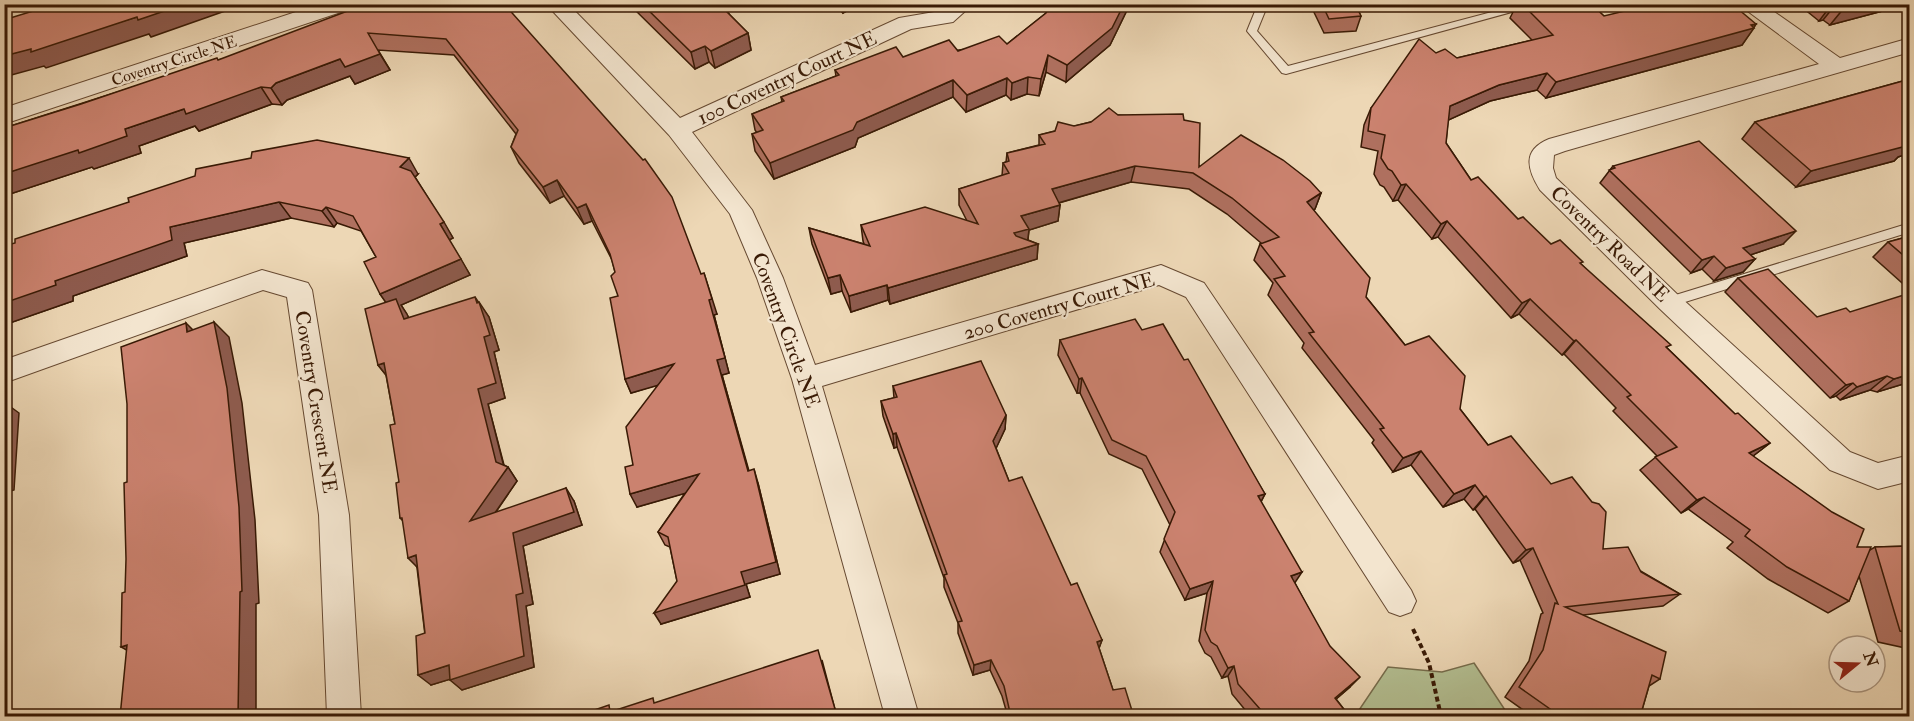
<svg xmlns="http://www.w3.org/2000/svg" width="1914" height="721" font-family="'IM FELL Double Pica',serif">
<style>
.green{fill:#b3bf92;stroke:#766c4c;stroke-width:1.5}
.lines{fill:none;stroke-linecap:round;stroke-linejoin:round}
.lane-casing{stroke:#664931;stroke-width:2}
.street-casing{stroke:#664931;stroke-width:2}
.path{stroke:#391a05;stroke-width:4;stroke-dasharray:5 3;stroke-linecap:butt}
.lane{fill:#f3e5cf;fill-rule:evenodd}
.street{fill:#f3e5cf;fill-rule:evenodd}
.wall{fill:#af705f;stroke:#391a05;stroke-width:1.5}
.shaded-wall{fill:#8e5b4e;stroke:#391a05;stroke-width:1.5}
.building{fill:#cb826f;stroke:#391a05;stroke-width:1.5}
.labels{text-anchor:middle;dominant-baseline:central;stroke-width:4.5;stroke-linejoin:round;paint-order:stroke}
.far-street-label{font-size:16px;fill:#391a05;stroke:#f3e5cf}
.street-label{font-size:20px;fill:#391a05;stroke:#f3e5cf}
</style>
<rect width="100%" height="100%" fill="#edd7b5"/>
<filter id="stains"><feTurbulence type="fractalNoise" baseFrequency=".00333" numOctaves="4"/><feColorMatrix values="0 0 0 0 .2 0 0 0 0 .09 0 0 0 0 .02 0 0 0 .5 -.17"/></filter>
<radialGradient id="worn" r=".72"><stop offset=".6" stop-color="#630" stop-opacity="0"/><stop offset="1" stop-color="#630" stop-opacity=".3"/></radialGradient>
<path class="green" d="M1474 663 1509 716H1355L1388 667 1442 672Z"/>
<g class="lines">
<g class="lane-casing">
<g id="lane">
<path d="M1258 4H1268L1257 31 1288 66 1522 4H1541L1286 74 1282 73 1247 31Z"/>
<path d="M1910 223V232L1669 307 1663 302 1669 297Z"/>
</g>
</g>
<g class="street-casing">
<g id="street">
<path d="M320 4H353L350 9 4 124V108Z"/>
<path d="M546 4H568L680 118 899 18 940 11 949 4H973L953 22 911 29 692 132 752 210 783 278 815 365 1161 265 1204 283 1411 590 1416 601 1411 612 1400 616 1389 612 1186 297 1159 285 822 386 919 716H885L792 379 757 278 730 214 669 135Z"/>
<path d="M1738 4H1763L1840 58 1910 38V52L1565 151 1554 155 1553 168 1556 178 1678 295 1850 452 1878 463 1910 455V481L1878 489 1830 470 1660 309 1540 190C1527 169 1522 150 1549 139L1819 64Z"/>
<path d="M262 270 308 283 312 290 349 515 361 716H327L319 515 287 297 263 290 4 383V360Z"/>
</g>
</g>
<path class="path" d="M1413 629 1429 663 1441 716"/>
<use href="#lane" class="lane"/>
<use href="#street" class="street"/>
</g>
<g class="wall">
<path d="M504 4 717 314 714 315 729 373 722 375 749 471 758 483 780 574 746 584 750 597 661 624 677 581 670 547 665 545 658 532 685 493 637 507 633 465 657 385 631 393 625 379 618 296 615 272 612 260 592 221 584 224 564 196 550 203 519 163 511 147 516 134 454 55 378 50 390 70 355 84 350 76 287 100 282 105 272 104 199 131 195 126 139 146 141 153 94 169 92 167 4 196V128L218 60Z"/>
<path d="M629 4H722L730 15 748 33 751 50 715 68 709 62 695 69Z"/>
<path d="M833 4H859L843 13Z"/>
<path d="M1051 4H1130L1110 45 1066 82 1046 72 1039 96 1027 94 1011 100 1006 95 966 112 953 97 858 138 855 147 774 179 755 151 752 134 757 133 755 130 752 114 782 102 781 97 836 76 835 70 903 57 1007 44 1046 13Z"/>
<path d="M1310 4H1355L1361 16 1356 31 1324 33Z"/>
<path d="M1517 4H1591L1604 16 1756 24 1742 45 1546 98 1537 90 1490 101 1448 120 1446 143 1471 180 1518 219 1551 244 1581 264 1735 414 1770 443 1753 456 1857 547 1870 550 1875 547 1910 546V649L1878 642 1859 576 1849 601 1828 613 1768 579 1727 548 1733 542 1688 509 1681 513 1640 470 1657 456 1613 411 1616 408 1564 354 1562 355 1519 314 1511 318 1438 237 1432 239 1398 200 1393 201 1384 187 1380 185 1374 174 1378 151 1361 147 1364 125 1371 108 1436 53 1457 58 1532 40 1510 18Z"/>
<path d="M1798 4H1909L1830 25 1823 20 1819 21Z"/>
<path d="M1910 79V153L1898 157 1894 161 1796 187 1742 139 1755 122Z"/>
<path d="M1118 115 1184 120 1199 167 1321 193 1315 209 1313 210 1366 297 1405 345 1460 409 1488 445 1603 549 1680 594 1663 606 1583 615 1660 679 1649 686 1640 717H1533L1505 697 1529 661 1541 614 1543 613 1520 560 1513 563 1475 509 1473 510 1464 499 1443 507 1411 465 1393 472 1372 443 1374 440 1302 348 1304 343 1268 295 1273 283 1254 260 1260 244 1261 243 1227 214 1189 189 1131 182 1059 203 1060 205 1058 221 1029 230 1028 240 1038 244 1037 259 890 304 888 300 851 312 842 291 831 294 812 244 809 228 864 244 863 241 861 225 967 221 959 205V189L1002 176 1003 163 1006 162 1007 153 1039 145V135Z"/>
<path d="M1613 166 1783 244 1750 255 1755 259 1743 272 1714 281 1702 269 1691 273 1600 183Z"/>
<path d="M418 174 415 177 453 238 449 240 470 275 401 305 409 318 478 302 489 317 499 350 494 352 505 398 488 404 504 465 508 467 517 481 496 512 574 501 582 525 523 546 533 604 526 606 534 667 462 690 450 679 431 685 417 568 403 521 400 518 399 482 395 424 386 375 378 365 386 302 380 294 376 257 361 231 337 223 334 227 291 218 184 243 187 256 73 296V301L4 325V246Z"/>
<path d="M1910 236V290L1873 257 1888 242Z"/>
<path d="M1738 278 1817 317 1910 382 1877 392 1870 390 1840 400 1836 396 1830 398 1725 292Z"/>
<path d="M1142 330 1184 360 1265 494 1261 502 1295 583 1350 687 1336 699 1346 712 1341 717H1251L1232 694 1228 676 1222 678 1211 657 1205 653 1199 641 1207 593 1185 600 1160 552 1170 525 1142 469 1109 454 1080 393H1077L1058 355 1060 340Z"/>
<path d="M893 386 1006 415 1005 429 996 448 1009 481 1071 585 1102 640 1099 648 1113 690 1134 717H1008L1002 696 990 670 973 675 958 633V623L944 587V578L897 447 894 448 883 416 881 401 894 398Z"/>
</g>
<g class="shaded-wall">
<path d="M185 4H245L151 37 149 34 46 68 44 66 4 77V56L137 17Z"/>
<path d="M842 4H859L843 13Z"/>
<path d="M1124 4H1130L1110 45 1066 82 1067 65Z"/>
<path d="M1832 4H1836L1823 20 1819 21Z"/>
<path d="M1858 4H1909L1830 25 1844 8Z"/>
<path d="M1756 24 1753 29 1754 28 1742 45 1546 98 1556 82Z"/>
<path d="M748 33 751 50 715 68 711 51Z"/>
<path d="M705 46 709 62 695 69 691 52Z"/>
<path d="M380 54 390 70 355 84 350 76 287 100 282 105 271 88 276 83 340 59Z"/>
<path d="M1048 55 1046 72 1039 96 1041 79Z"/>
<path d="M1547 73 1537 90 1490 101 1442 123 1450 106 1499 85Z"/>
<path d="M1028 77 1027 94 1011 100 1012 83Z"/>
<path d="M1007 78 1006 95 966 112 967 95Z"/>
<path d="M953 80V97L858 138 855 147 774 179 770 163 857 122Z"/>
<path d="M261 87 272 104 199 131 195 126 139 146 141 153 94 169 92 167 4 196V174L125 129 184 109Z"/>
<path d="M1910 142V153L1898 157 1894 161 1796 187 1811 171Z"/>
<path d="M409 158 418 174 409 183 400 167Z"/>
<path d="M1135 166 1131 182 1051 205 1052 189Z"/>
<path d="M557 180 564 196 550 203 543 187Z"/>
<path d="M1406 184 1398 200 1393 201 1401 185Z"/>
<path d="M1321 193 1315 209 1301 218 1307 202Z"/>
<path d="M279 202 291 218 184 243 187 256 73 296V301L4 325V303L55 281 170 227Z"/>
<path d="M586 204 592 221 584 224 577 208Z"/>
<path d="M1060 205 1058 221 1029 230 1027 245 1013 249 1014 233 1021 216Z"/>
<path d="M326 207 337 223 334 227 322 211Z"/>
<path d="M1447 221 1438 237 1432 239 1441 224Z"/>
<path d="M444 222 453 238 449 240 440 224Z"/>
<path d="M1796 231 1783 244 1732 261 1743 248Z"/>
<path d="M1038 244 1037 259 890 304 888 288Z"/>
<path d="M1714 256 1702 269 1691 273 1702 260Z"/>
<path d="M461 259 470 275 401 305 407 314 415 334 391 310 380 294Z"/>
<path d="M1755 259 1743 272 1714 281 1726 268Z"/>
<path d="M704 273 717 314 714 315 729 373 722 375 752 484 717 360 709 300Z"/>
<path d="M840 275 842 291 831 294 828 278Z"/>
<path d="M887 285 888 300 851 312 849 296Z"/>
<path d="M475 297 481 306 479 302 489 317 499 350 494 352 505 398 488 404 505 471 508 467 517 481 481 533 470 521 478 389 484 337Z"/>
<path d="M1530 299 1519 314 1511 318 1522 303Z"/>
<path d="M214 322 229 337 242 403 255 520 259 603 256 604V717H238Z"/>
<path d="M186 323 201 338 187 332Z"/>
<path d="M1576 340 1564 354 1562 355 1574 341Z"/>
<path d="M384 363 390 380 378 365Z"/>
<path d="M674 364 680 379 631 393 625 379Z"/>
<path d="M1910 374V382L1877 392 1894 379Z"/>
<path d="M1887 376 1870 390 1840 400 1857 387Z"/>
<path d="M1082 378 1080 393H1077L1079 379Z"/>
<path d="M1853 383 1836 396 1830 398 1846 385Z"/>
<path d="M4 402 19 413 14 490 4 493Z"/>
<path d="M1006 415 1005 429 993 455V441Z"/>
<path d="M896 433 897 447 894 448 893 434Z"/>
<path d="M1770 443 1753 456 1749 453Z"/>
<path d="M1421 451 1411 465 1393 472 1403 458Z"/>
<path d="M754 469 758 483 780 574 746 584 750 597 661 624 654 613 741 572Z"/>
<path d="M699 474 704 488 637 507 630 494Z"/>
<path d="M1475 485 1464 499 1443 507 1454 494Z"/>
<path d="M566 488 574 501 582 525 523 546 533 604 526 606 534 667 462 690 450 680 513 533Z"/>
<path d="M1265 494 1258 507V496Z"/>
<path d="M1486 496 1475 509 1473 510 1484 497Z"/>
<path d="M1704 497 1688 509 1681 513 1697 500Z"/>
<path d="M1533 548 1520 560 1513 563 1526 550Z"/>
<path d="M416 555 420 570 408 558Z"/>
<path d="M1302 572 1294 584 1291 576Z"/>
<path d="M1213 581 1207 593 1185 600 1190 589Z"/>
<path d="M1102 640 1098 651 1097 642Z"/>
<path d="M127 645 141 658 121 647Z"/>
<path d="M822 660 837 717H821Z"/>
<path d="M991 660 990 670 973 675 974 665Z"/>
<path d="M449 665 461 676 431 685 418 675Z"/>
<path d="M1234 666 1228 676 1222 678 1228 668Z"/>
<path d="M1360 677 1350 687 1326 708 1335 698Z"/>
</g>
<g class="building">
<path d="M56 4H185L138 20 137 17 31 52V49L4 56V15H7V19Z"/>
<path d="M366 4H504L643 160 645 159 672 197 701 274 704 273 712 299 709 300 725 358 717 360 748 471 754 469 776 562 741 572 745 585 654 613 677 581 668 537 658 532 699 474 630 494 625 467 633 465 626 427 674 364 625 379 610 298 618 296 611 276 615 272 610 254 586 204 577 208 557 180 543 187 511 147 518 130 446 39 368 33 380 54 345 67 340 59 276 83 271 88 261 87 186 114 184 109 125 129 127 136 79 153 78 150 4 174V128L81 104 217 58 218 60Z"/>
<path d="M642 4H722L729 10 727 12 748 33 711 51 705 46 691 52Z"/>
<path d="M1051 4H1124L1112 28 1067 65 1048 55 1041 79 1028 77 1012 83 1007 78 967 95 953 80 857 122 853 130 770 163 752 134 763 130 752 114 784 101 781 97 839 75 835 70 896 47 903 57 949 40 958 51 999 36 1007 44 1046 13Z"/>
<path d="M1322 4H1355L1361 16 1329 19Z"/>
<path d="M1522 4H1591L1604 16 1654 4H1732L1756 24 1751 25 1754 28 1556 82 1547 73 1499 85 1450 106 1446 143 1471 180 1478 177 1518 219 1523 217 1551 244 1560 240 1583 262 1580 263 1671 345 1666 347 1735 414 1738 413 1770 443 1749 453 1832 512 1864 529 1857 547H1871L1849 601 1787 567 1745 536 1750 530 1704 497 1697 500 1655 457 1677 447 1627 397 1631 395 1576 340 1574 341 1530 299 1522 303 1447 221 1441 224 1406 184 1401 185 1392 171 1388 169 1381 158 1385 135 1368 131 1371 108 1419 39 1436 53 1445 49 1457 58 1553 35Z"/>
<path d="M1839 4H1858L1844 8Z"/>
<path d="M1910 79V142L1908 143 1910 145 1811 171 1755 122Z"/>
<path d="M1109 108 1118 115 1183 114 1184 120 1200 123 1199 167 1241 135 1283 160 1310 181 1321 193 1307 202 1370 278 1366 297 1405 345 1429 336 1465 376 1460 409 1488 445 1511 436 1551 484 1572 477 1592 502 1599 504 1606 512 1603 549 1628 547 1641 572 1680 594 1565 607 1666 652 1660 679 1652 675 1640 717H1546L1550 709 1519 687 1543 650 1555 603 1558 604 1533 548 1526 550 1486 496 1484 497 1475 485 1454 494 1421 451 1403 458 1380 429 1384 428 1309 333 1314 332 1274 279 1285 276 1260 244 1279 237 1232 198 1193 173 1135 166 1052 189 1060 205 1021 216 1029 229 1014 233 1016 236 1038 244 888 288 887 285 849 296 840 275 828 278 809 228 870 246 861 225 925 207 978 224 959 189 1009 173 1003 163 1009 161 1007 153 1045 144 1039 135 1055 131 1058 122 1074 126 1091 122Z"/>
<path d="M317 140 409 158 400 167 411 171 444 222 440 224 461 259 380 294 364 262 376 257 353 216 326 207 322 211 279 202 170 227 172 240 55 281 56 285 4 303V246L15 243V239L129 202 128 198 195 176 196 169 251 158 252 152Z"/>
<path d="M1699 141 1796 231 1743 248 1755 259 1726 268 1714 256 1702 260 1609 170 1615 168 1613 166Z"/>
<path d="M1910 236V261L1888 242Z"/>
<path d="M1768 269 1817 317 1846 308 1850 312 1910 293V374L1894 379 1887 376 1857 387 1853 383 1846 385 1738 278Z"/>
<path d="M475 297 477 303 479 302 490 335 484 337 496 383 478 389 496 462 508 467 470 521 566 488 574 512 513 533 523 593 516 595 524 656 450 680 449 665 418 675 416 636 425 633 416 555 408 558 402 518H400L396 483 399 482 390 425 395 424 384 363 378 365 365 309 396 299 404 319Z"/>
<path d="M1135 319 1142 330 1163 324 1184 360 1188 359 1265 494 1258 496 1302 572 1291 576 1330 646 1360 677 1335 698 1346 712 1340 717H1267L1238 684 1234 666 1228 668 1217 646 1211 642 1205 630 1213 581 1190 589 1164 539 1175 512 1146 456 1112 440 1082 378 1079 379 1060 340Z"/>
<path d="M214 322 227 388 239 507 242 591 240 592 238 717H120L127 645 121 647 122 593 125 592 126 559 124 483 127 482V404L121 347 186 323 187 332Z"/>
<path d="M981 361 1006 415 993 441 1009 481 1022 477 1071 585 1077 583 1102 640 1097 642 1113 690 1125 688 1134 717H1011L1004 686 991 660 974 665 958 622 962 621 944 575 947 574 896 433 893 434 881 401 897 397 893 386Z"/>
<path d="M1910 546V633L1900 631 1875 547Z"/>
<path d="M818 650 835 709 821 717H574L609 705 610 712 653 698 654 703Z"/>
</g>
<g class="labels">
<g class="far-street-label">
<text transform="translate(174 61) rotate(-18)">Coventry Circle NE</text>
</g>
<g class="street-label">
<text transform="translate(787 78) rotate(-25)">100 Coventry Court NE</text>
<text transform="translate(1610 244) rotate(44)">Coventry Road NE</text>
<text transform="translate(1059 306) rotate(-16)">200 Coventry Court NE</text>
<text transform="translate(786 330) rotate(70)">Coventry Circle NE</text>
<text transform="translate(316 402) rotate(81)">Coventry Crescent NE</text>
</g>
</g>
<rect width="1914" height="721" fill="none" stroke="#edd7b5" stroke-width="24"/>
<rect x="6" y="6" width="1902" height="709" fill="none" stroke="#391a05" stroke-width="3"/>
<rect x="12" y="12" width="1890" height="697" fill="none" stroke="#391a05" stroke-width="1.5"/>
<g transform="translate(1857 664) rotate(71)"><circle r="28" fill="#f3e5cf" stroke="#a9947e" stroke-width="1.5"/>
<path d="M0-4.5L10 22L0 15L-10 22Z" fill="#8f2418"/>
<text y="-9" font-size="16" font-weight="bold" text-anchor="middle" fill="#391a05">N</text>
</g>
<rect width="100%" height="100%" filter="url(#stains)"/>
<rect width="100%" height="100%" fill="url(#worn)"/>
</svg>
